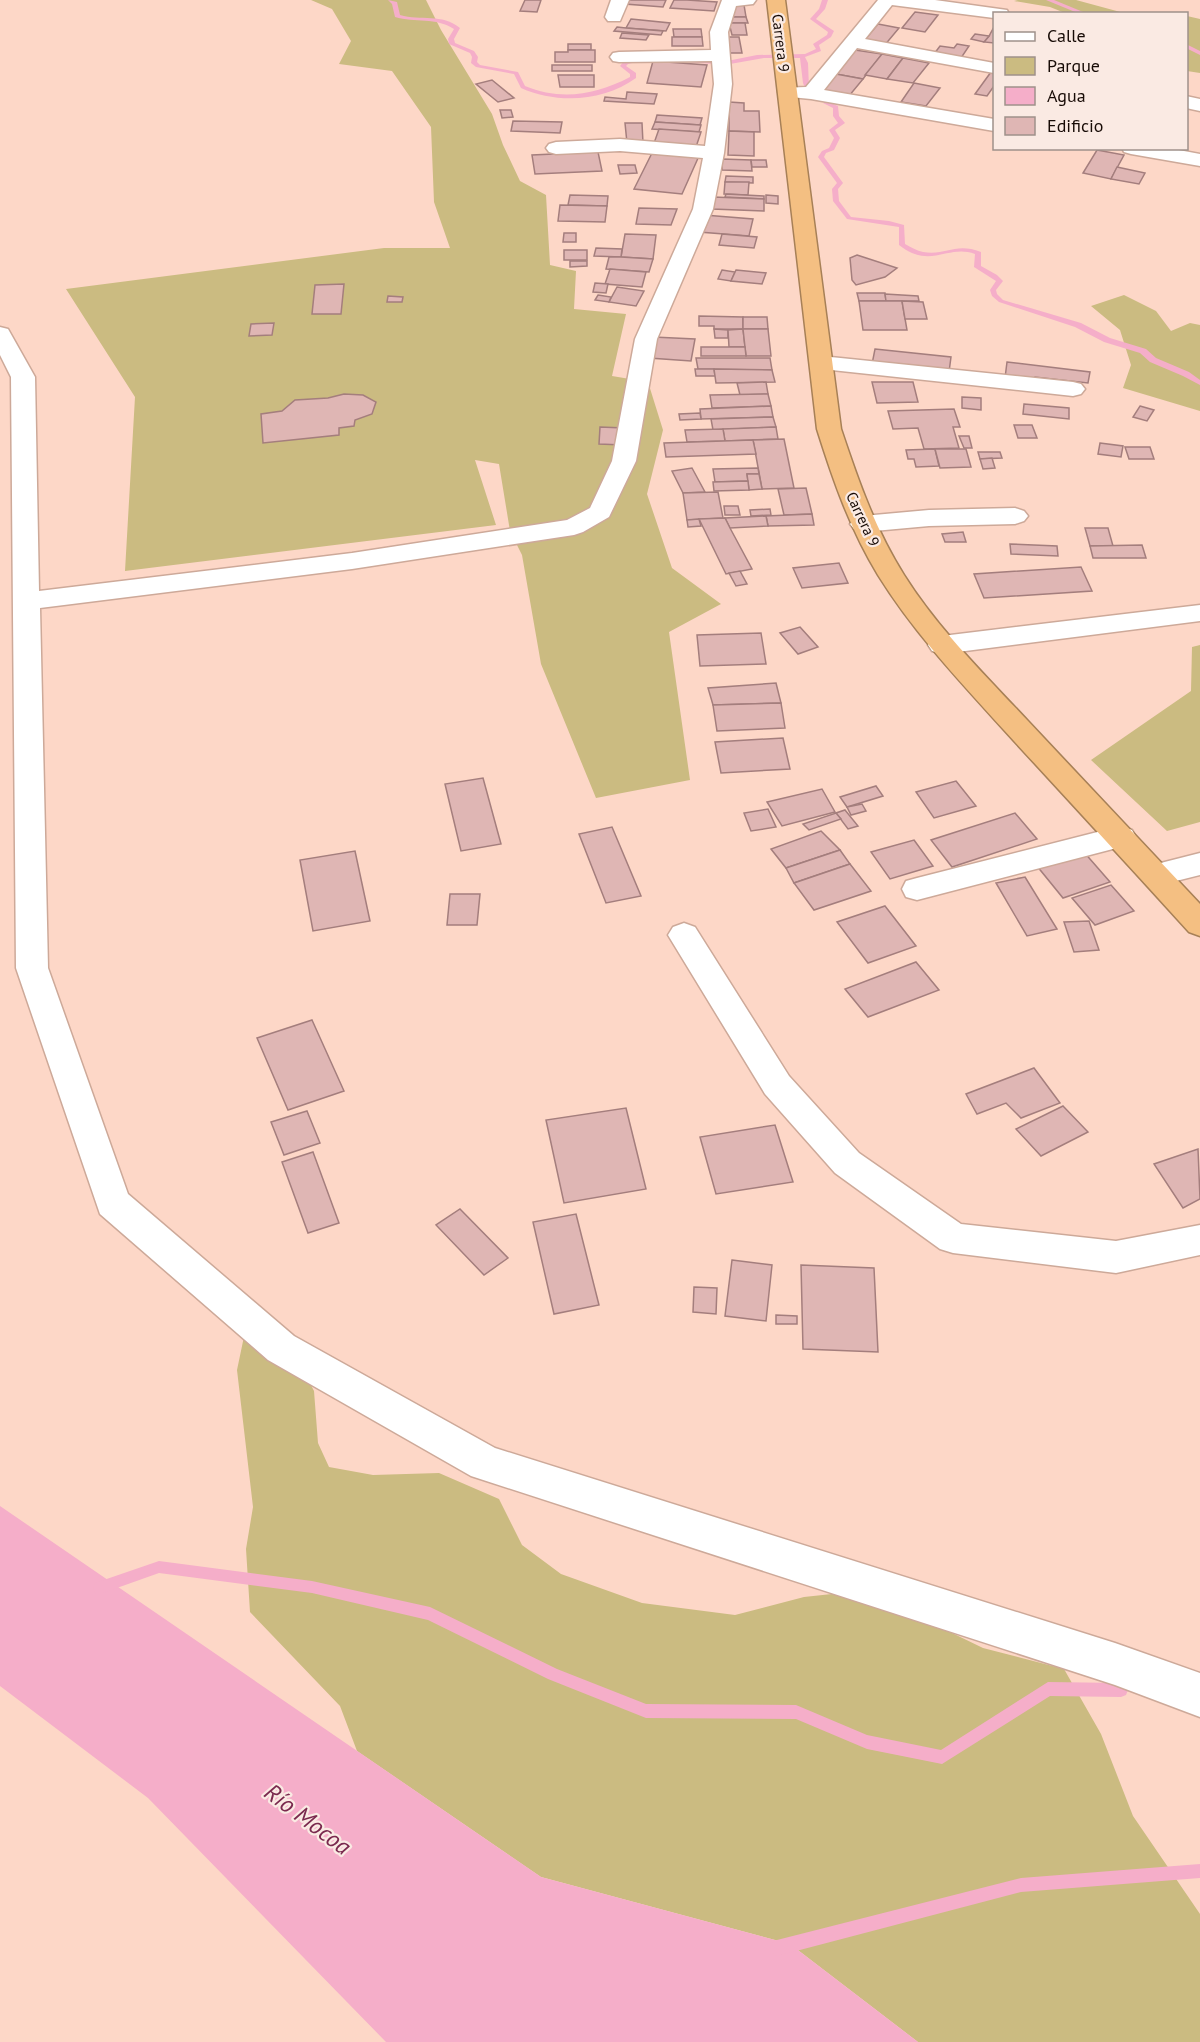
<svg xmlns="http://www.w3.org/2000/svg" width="1200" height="2042" font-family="'PT Sans',sans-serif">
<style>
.green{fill:#cbbb81}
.water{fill:#f5aec9}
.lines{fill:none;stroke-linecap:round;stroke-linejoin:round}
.stream{fill:#f5aec9;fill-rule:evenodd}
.building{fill:#dfb6b4;stroke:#a47e7d;stroke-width:1.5}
.minor-casing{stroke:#cda999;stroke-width:3}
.highway-casing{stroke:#a78057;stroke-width:3}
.minor{fill:#fff;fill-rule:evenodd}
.highway{fill:#f4bf82;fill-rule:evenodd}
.labels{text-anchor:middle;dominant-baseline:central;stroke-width:4.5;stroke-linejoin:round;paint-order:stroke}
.far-street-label{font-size:15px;fill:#170b06;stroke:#faeae3}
.near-water-label{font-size:24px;font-style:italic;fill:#7a294e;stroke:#faeae3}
</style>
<rect width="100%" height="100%" fill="#fdd7c7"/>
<g class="green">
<path d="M311 0H426L441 30 492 114 503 145 520 181 546 195 550 265 576 271 574 309 626 314 612 376 648 382 663 430 647 494 672 568 721 604 669 632 690 780 596 798 541 664 522 555 510 531 499 464 475 460 496 525 125 571 135 397 66 289 384 248H450L434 202 431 127 392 71 339 64 351 41 332 9Z"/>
<path d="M1018 0H1076L1124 13H1065L1050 7 1014 1Z"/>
<path d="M1187 16 1200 19V73L1187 71Z"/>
<path d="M1124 295 1156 311 1171 331 1190 323 1200 325V411L1123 388 1131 365 1120 330 1091 306Z"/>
<path d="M1200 645V822L1167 831 1091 760 1191 691 1192 647Z"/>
<path d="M246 1327 307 1377 314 1391 318 1443 329 1467 373 1475 439 1473 499 1499 522 1545 561 1574 642 1603 735 1615 804 1597 869 1590 919 1617 983 1648 1064 1669 1101 1734 1133 1816 1200 1914V2042H918L790 1944 541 1877 357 1751 340 1706 250 1612 246 1549 253 1507 237 1370Z"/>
</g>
<path class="water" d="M0 1506 541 1877 790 1944 918 2042H386L148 1798 0 1686Z"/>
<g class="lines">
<g class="stream">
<path d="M388 0 397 2 400 15C421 21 442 13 460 28L454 39 455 43 474 51 478 57 477 62 480 65 518 72 525 86C561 101 596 95 630 77V74L620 66 624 61 641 58 644 60 628 64 626 66 636 73V78C603 102 557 104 521 88L514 74 476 67 471 63 472 57 470 53 449 44 448 39 454 29C436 17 415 23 395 17L392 4Z"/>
<path d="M822 0H828L825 9 816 19 834 31 831 37 819 45 821 51 805 57 808 63 809 88H805L803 83 800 58H764L730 64 722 62 757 55 805 54 816 49 813 44 827 35 828 32 810 19 819 9Z"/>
<path d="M1046 0H1054L1088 14H1080Z"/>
<path d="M1186 44 1200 51V55L1186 48Z"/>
<path d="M685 59 714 60 717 62 714 64 687 62 685 61Z"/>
<path d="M826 101 838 106 839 116 845 123 835 130 840 138 834 150 826 153 824 157 843 183 838 189 839 201 851 217 889 221 904 225 905 244C911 247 917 251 923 252 946 256 955 242 981 252V266L997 275 1003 281 996 290 997 294 1003 300 1081 323 1110 338 1146 349 1156 358 1189 372 1200 380V385L1183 376 1150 362 1140 353 1104 342 1075 327 999 302 992 296 990 290 996 281 974 267 975 254C947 244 931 270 899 245V227L847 219 833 201 832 189 837 183 818 157 822 151 829 148 834 138 829 130 838 123 833 116V108L823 103Z"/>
<path d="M159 1561 312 1581 430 1607 557 1669 646 1704 796 1705 867 1735 941 1750 1048 1682 1121 1683 1126 1685 1128 1690 1126 1695 1121 1697 1050 1696 942 1764 867 1749 796 1719 646 1718 548 1679 428 1620 312 1593 159 1573 100 1594 95 1593 93 1588 95 1583Z"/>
<path d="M1200 1864V1878L1021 1892 777 1956 772 1953 769 1948 772 1943 777 1940 1021 1878Z"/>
</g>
</g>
<g class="building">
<path d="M525 0H541L537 12 520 11Z"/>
<path d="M626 0H666L663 7 625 4Z"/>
<path d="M674 0H687L717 2 714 11 670 8Z"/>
<path d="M736 5H744L746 17H727Z"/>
<path d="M915 12 938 15 925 32 902 28Z"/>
<path d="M725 17H746L748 23H726Z"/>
<path d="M631 19 670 23 666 31 626 28Z"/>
<path d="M729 23H745L747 35H732Z"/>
<path d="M878 24 899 28 884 46 863 42Z"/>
<path d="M617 27 626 28 663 31 661 35 614 31Z"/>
<path d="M994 27V43L984 42 989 36Z"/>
<path d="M673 29H701L702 37H674Z"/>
<path d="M622 33 649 35 646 40 620 38Z"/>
<path d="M975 34 989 36 984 42 971 39Z"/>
<path d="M672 37H702L703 46H672Z"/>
<path d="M720 37H739L742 53H723Z"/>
<rect x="568" y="44" width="23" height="6"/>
<path d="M957 44 969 46 961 58 934 54 940 46 954 48Z"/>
<path d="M568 50H595V62H555V52H568Z"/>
<path d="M855 50 882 54 863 79 836 74Z"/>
<path d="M882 54 903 58 887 79 865 75Z"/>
<path d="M903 58 929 63 913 83 887 79Z"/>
<path d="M653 61 707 65 701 87 647 83Z"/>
<rect x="552" y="65" width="40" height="6"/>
<path d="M991 72 994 73V86L987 96 975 94Z"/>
<path d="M836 74 863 79 849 96 822 91Z"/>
<path d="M558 75H594V87H560Z"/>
<path d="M492 80 514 98 498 102 476 84Z"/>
<path d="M914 83 940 88 926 106 901 102Z"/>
<path d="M627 92 657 94 654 104 604 101 605 97 626 99Z"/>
<path d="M729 102 744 103V111H759L760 132 729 131Z"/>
<path d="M500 110H511L513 117 502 118Z"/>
<path d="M657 115 702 118 700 125 655 122Z"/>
<path d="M513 121 562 122 560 133 511 131Z"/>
<path d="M655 122 700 125H701L699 132 652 129Z"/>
<path d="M625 123H642L643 143H627Z"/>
<path d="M659 129 701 132 695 150 653 146Z"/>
<path d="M729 131 754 132V156L728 155Z"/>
<path d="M1097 150 1124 155 1111 179 1083 173Z"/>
<path d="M653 151 699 156 682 194 634 189Z"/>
<path d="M598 152 602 171 535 174 532 155Z"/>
<path d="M722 159 751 160 752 171 722 170Z"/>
<path d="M751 160H766L767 167H752Z"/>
<path d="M618 165H635L637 173 620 174Z"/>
<path d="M1117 167 1145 173 1139 184 1111 179Z"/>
<path d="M726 176 753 177V183L725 182Z"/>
<path d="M725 182H749L748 195 724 194Z"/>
<path d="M726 194 764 196V199L725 197Z"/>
<path d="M570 195 608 196 607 206 568 205Z"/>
<path d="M766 195 778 196V204L766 203Z"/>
<path d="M713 197 764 199V211L712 209Z"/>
<path d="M560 205 607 206 605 222 558 221Z"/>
<path d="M639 208 677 209 671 225 636 224Z"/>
<path d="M704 215 753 219 749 236 699 232Z"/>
<path d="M564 233H576V242H563Z"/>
<path d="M625 234 656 235 653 259 621 257Z"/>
<path d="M722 234 757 237 754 248 719 245Z"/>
<path d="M596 248 622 249 621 257 594 256Z"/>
<rect x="564" y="250" width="23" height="10"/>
<path d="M857 255 897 268 885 277 856 285 852 280 850 258Z"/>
<path d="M609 257H621L653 259 649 272 606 269Z"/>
<path d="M570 261H587V266L570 267Z"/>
<path d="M610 269 646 272 642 287 605 284Z"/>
<path d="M722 270 735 272 731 281 718 279Z"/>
<path d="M736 270 766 273 762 284 731 281Z"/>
<path d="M595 283 608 284 606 293 593 292Z"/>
<path d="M344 284 341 314H312L315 285Z"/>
<path d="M617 287 644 291 636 306 609 302Z"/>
<path d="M857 293H885L886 301H859Z"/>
<path d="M885 294 918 296 919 301H886Z"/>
<path d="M598 295 611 297 609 302 595 300Z"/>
<path d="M388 296 403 297 402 302H387Z"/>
<path d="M859 301H902L907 330H863Z"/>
<path d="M902 301 923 302 927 319H905Z"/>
<path d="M699 316 743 317V329H714V326H699Z"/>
<path d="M743 317H767L768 329H743Z"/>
<path d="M274 323 272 335 249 336 251 324Z"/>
<path d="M714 329 728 330V338H715Z"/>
<path d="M743 329 745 347H729L728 330Z"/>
<path d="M743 329H768L771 356H746Z"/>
<path d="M653 337 695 339 691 361 649 358Z"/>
<path d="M701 347H745L746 356H701Z"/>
<path d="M875 349 951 357 949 372 872 364Z"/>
<path d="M696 358H770L772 370 698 369Z"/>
<path d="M1007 362 1090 372 1088 383 1035 377 1034 382 1005 378Z"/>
<path d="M695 369H714L715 376H696Z"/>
<path d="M714 369 772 370 775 382 716 383Z"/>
<path d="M766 382 768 394 740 395 737 383Z"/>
<path d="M872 382H913L918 402 877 403Z"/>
<path d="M344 394 363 395 376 402 372 414 355 420 354 426 339 428V435L263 443 261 414 282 411 295 400 328 398Z"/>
<path d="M768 394 771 406 712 408 710 395Z"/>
<path d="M962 397 981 398V410L962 408Z"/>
<path d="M1024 404 1069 408V419L1023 414Z"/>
<path d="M771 406 773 417 701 419 700 409Z"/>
<path d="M1140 406 1154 410 1147 421 1133 417Z"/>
<path d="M954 409 960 427H953L959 448 924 449 918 428 893 429 888 411Z"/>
<path d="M700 413 701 419 680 420 679 414Z"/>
<path d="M773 417 776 427 713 430 711 419Z"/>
<path d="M1014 425H1032L1037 438H1018Z"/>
<path d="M600 427 624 428 623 445 599 444Z"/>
<path d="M776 427 778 439 725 441 723 429Z"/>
<path d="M723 429 725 441 687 442 685 430Z"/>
<path d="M959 436H969L972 448H964Z"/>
<path d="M784 439 794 488 762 489 753 440Z"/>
<path d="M753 440 756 454 666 457 664 443Z"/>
<path d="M1100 443 1123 446 1121 457 1098 454Z"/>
<path d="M1125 447H1150L1154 459H1129Z"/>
<path d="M935 449 939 466 916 467 914 459H908L906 450Z"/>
<path d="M935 449H966L971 467 940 468Z"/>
<path d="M978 452H1000L1002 458 980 459Z"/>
<path d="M992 458 995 468 983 469 980 459Z"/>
<path d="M692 468 705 492 683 493 672 471Z"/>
<path d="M758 468 759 474H747L748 481 715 482 713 469Z"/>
<path d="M747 474H759L762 489 749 490Z"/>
<path d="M748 481 749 490 714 491 713 482Z"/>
<path d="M806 488 812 514 784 515 778 489Z"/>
<path d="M718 492 723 518 687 520 683 493Z"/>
<path d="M724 506H738L740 515H725Z"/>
<path d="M770 509 771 515 751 516 750 510Z"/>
<path d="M812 514 814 525 768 526 766 516Z"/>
<path d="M766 516 768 526 730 528 725 518Z"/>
<path d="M725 518 730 528 752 569 726 574 699 519Z"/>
<path d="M699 519 701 526 688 527 687 520Z"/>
<path d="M1085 528H1108L1113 546H1090Z"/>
<path d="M963 532 966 542H945L942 534Z"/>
<path d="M1010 544 1057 546 1058 556 1011 554Z"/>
<path d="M1142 545 1146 558H1093L1090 546Z"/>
<path d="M839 563 848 583 802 588 793 568Z"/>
<path d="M1081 567 1092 591 984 598 974 574Z"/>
<path d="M740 571 747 584 736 586 729 573Z"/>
<path d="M800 627 818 647 798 654 780 633Z"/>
<path d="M761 633 766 664 700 666 697 635Z"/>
<path d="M776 683 781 703 713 705 708 688Z"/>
<path d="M781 703 785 728 717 731 713 705Z"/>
<path d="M783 738 790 769 721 773 715 742Z"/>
<path d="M483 778 501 844 461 851 445 784Z"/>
<path d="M956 781 976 806 934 818 916 792Z"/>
<path d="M876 786 883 796 847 807 840 797Z"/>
<path d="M822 789 835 812 782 826 767 802Z"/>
<path d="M862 804 866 811 851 815 847 807Z"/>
<path d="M768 809 776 827 751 831 744 813Z"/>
<path d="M845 810 858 826 848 829 836 813Z"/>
<path d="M836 813 841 819 809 830 803 824Z"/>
<path d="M1015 813 1037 839 952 867 931 840Z"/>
<path d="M612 827 641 896 606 903 579 834Z"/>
<path d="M821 831 840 850 786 868 771 849Z"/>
<path d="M914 840 933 866 890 879 871 852Z"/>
<path d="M840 850 850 864 794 883 786 868Z"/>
<path d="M355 851 370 921 313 931 300 860Z"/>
<path d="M1083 851 1110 882 1063 898 1037 866Z"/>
<path d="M850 864 871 891 814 910 794 883Z"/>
<path d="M1025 877 1057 929 1027 936 996 883Z"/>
<path d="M1111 885 1134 911 1095 925 1072 898Z"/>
<path d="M450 894H480L477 925H447Z"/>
<path d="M885 906 916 946 868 963 837 922Z"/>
<path d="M1089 921 1099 950 1074 952 1064 922Z"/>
<path d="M916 962 939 990 868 1017 845 989Z"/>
<path d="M312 1020 344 1091 288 1110 257 1038Z"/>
<path d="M1034 1068 1060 1103 1021 1118 1006 1103 977 1114 966 1094Z"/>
<path d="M1063 1106 1088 1132 1041 1156 1016 1129Z"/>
<path d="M626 1108 646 1189 564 1203 546 1120Z"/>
<path d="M307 1111 320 1143 284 1155 271 1122Z"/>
<path d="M775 1125 793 1182 716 1194 700 1137Z"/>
<path d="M1198 1149 1200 1199 1183 1208 1154 1164Z"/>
<path d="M313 1152 339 1223 308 1233 282 1162Z"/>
<path d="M460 1209 508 1258 484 1275 436 1225Z"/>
<path d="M576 1214 599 1305 554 1314 533 1222Z"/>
<path d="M732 1260 772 1265 766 1321 725 1316Z"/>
<path d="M801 1265 874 1268 878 1352 803 1349Z"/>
<path d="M694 1287 717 1288 716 1314 693 1312Z"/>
<path d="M776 1315 797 1316V1324H776Z"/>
</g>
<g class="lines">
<g class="minor-casing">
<g id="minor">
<path d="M611 0H629L620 21H608L605 17Z"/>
<path d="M722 0H756L753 4 736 6 728 32 732 84 724 153 713 209 657 339 636 461 609 517 583 532 574 535 352 569 40 608 48 968 128 1194 294 1336 495 1448 1115 1643 1200 1673V1717L1115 1685 471 1476 268 1360 100 1214 16 968 11 377 0 355V327L8 329 35 377 39 591 352 553 567 520 590 508 612 461 635 339 693 209 703 158 620 151 556 154 549 152 546 148 549 144 556 142 620 139 705 146 714 84 712 61 619 62 613 61 610 57 613 53 619 52 711 50 710 32Z"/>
<path d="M878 0H935L1007 10 1009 14H994V18L892 5 865 39 994 63V73L857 48 824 90 994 119V131L811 99 780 96 778 92 780 88 806 87Z"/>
<path d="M1186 96 1200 99V111L1186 108Z"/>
<path d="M1122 148H1168L1200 154V166L1131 154 1124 152Z"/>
<path d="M821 356 1073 382 1081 384 1085 389 1081 394 1073 396 813 368 810 363 813 358Z"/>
<path d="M1015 508 1024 511 1028 516 1024 521 1015 524 929 526 863 532 854 529 850 524 854 519 863 516 929 510Z"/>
<path d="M1200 605V621L942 654 932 651 928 645 932 639 942 636Z"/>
<path d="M1121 826 1132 830 1136 837 1132 844 917 900 906 897 902 889 906 881 917 878Z"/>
<path d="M1200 853V875L1156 886 1145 883 1141 875 1145 867Z"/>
<path d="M684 923 695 927 789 1076 859 1153 961 1224 1116 1241 1200 1225V1255L1116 1273 953 1253 940 1249 835 1173 765 1094 668 935 673 927Z"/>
</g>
</g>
<g class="highway-casing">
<path id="highway" d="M767 0H785L841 429C858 480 875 529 904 575 938 629 985 675 1028 721 1085 782 1143 843 1200 904V936L1189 932C1131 868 1072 804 1014 741 966 688 916 636 878 575 850 529 833 480 817 429Z"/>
</g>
<use href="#minor" class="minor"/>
<use href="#highway" class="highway"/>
</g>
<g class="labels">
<g class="far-street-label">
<text transform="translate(781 43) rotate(83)">Carrera 9</text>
<text transform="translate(863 519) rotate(65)">Carrera 9</text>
</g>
<g class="near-water-label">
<text transform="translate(308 1819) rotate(37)">Río Mocoa</text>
</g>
</g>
<rect x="993" y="12" width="195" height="138" fill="#faeae3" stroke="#9f918b" stroke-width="1.5"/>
<rect x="1005" y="32" width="30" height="9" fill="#ffffff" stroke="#9f918b" stroke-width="1.5"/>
<text x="1047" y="42" font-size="18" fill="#170b06">Calle</text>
<rect x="1005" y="57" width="30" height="18" fill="#cbbb81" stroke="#9f918b" stroke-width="1.5"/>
<text x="1047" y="72" font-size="18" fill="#170b06">Parque</text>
<rect x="1005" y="87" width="30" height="18" fill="#f5aec9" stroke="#9f918b" stroke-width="1.5"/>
<text x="1047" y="102" font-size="18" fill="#170b06">Agua</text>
<rect x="1005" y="117" width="30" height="18" fill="#dfb6b4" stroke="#9f918b" stroke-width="1.5"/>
<text x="1047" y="132" font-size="18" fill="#170b06">Edificio</text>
</svg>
